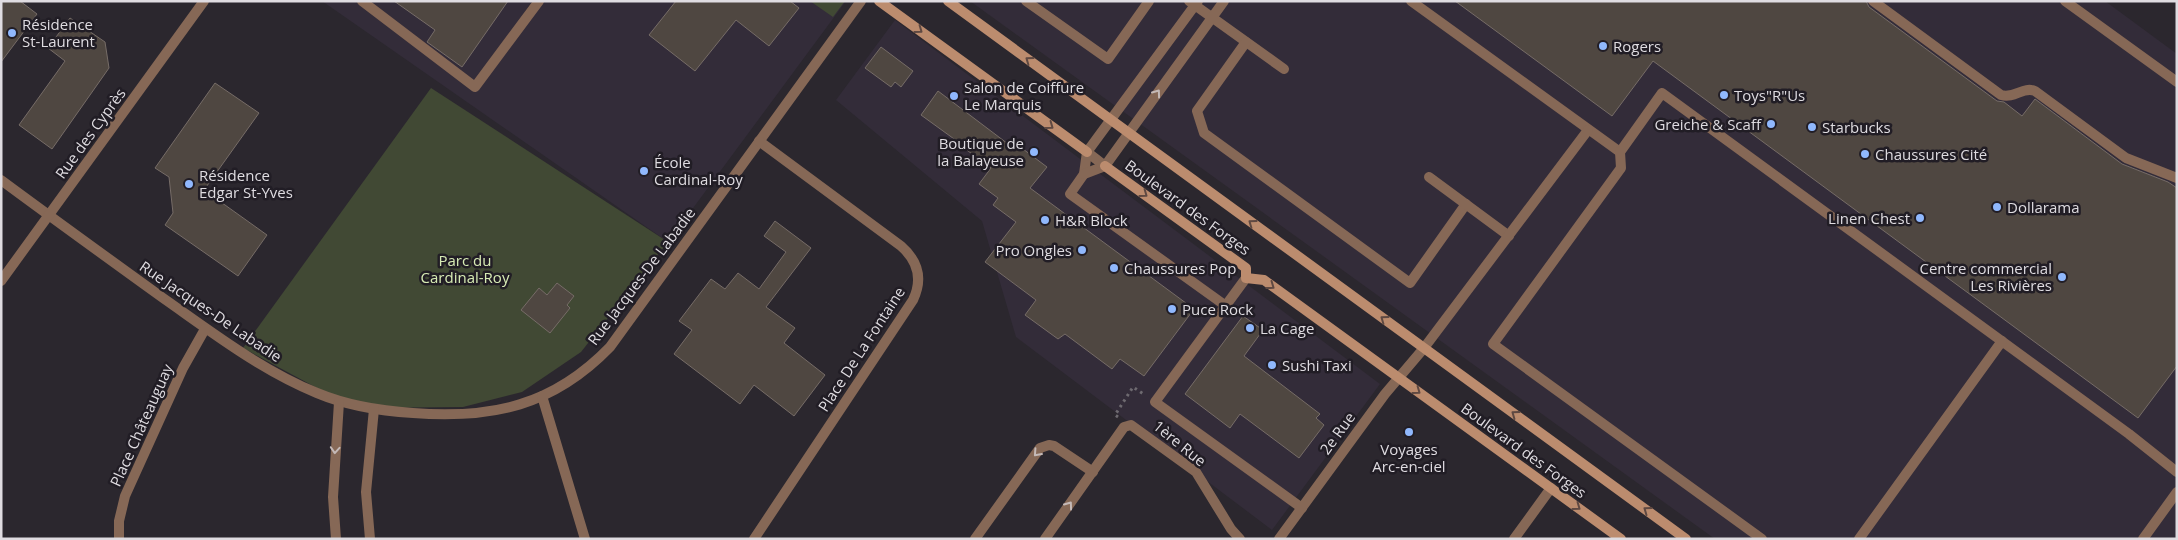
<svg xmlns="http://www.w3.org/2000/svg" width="2178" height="540" font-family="'Open Sans',sans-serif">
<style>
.built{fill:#332c39}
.green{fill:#414934}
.building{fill:#4f4741;stroke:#766c67}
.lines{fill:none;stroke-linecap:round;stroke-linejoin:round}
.path{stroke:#6e6a70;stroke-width:3;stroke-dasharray:2.5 4;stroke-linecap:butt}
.service{stroke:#866856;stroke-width:10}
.minor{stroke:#866856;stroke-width:10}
.tertiary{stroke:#866856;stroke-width:10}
.secondary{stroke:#bc8c6e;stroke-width:10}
.oneway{stroke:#5f4942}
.oneway2{stroke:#c4b9b7}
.poi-dot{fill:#90b8fd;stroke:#211d25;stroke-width:2}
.labels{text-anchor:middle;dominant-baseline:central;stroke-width:5;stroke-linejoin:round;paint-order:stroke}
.poi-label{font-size:15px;fill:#dfdce1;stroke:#211d25;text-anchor:start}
.street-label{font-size:15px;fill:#dfdce1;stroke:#211d25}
.park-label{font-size:15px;fill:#d7ebb4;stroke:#211d25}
</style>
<rect width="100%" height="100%" fill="#2b272e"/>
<g class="built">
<path d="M322 1H532L508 38 533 1H846L668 242Z"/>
<path d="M970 1H2105L2177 54V539H1715Z"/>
<path d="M895 20 1380 384 1272 530 1016 337 982 221 836 100Z"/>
</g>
<g class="green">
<path d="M810 1H845L833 17Z"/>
<path d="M431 88 668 242 581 352 522 392 463 407 359 408 330 395 243 348Z"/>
</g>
<g class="building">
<path d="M1 1H20L37 14 1 62Z"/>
<path d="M394 1H508L462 67 427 42 435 30Z"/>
<path d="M676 1H790L799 8 769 46 736 20 695 71 649 35Z"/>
<path d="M1455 1H1866L1869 7 1997 101 2004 102 2022 116 2035 99 2122 164 2168 182 2177 188V366L2138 418 1653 61 1612 116Z"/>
<path d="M70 18 105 42 109 68 52 149 19 125 65 61 48 48Z"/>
<path d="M881 47 913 71 901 87 895 82 891 87 865 68Z"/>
<path d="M215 83 259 113 204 190 267 235 238 276 165 225 173 213 169 177 155 168Z"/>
<path d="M938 91 1016 150 1019 146 1047 167 1030 188 1194 309 1144 376 1120 359 1112 369 1065 334 1058 339 1025 315 1036 300 985 262 1016 222 993 205 998 198 979 184 991 168 960 145 961 144 921 115Z"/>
<path d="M775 221 811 248 766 307 795 328 784 343 825 375 794 416 754 385 740 404 674 354 692 330 679 321 711 279 725 289 738 273 759 289 786 252 764 236Z"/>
<path d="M557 283 574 296 567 305 570 308 550 333 521 310 539 288 547 295Z"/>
<path d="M1243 316 1263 330 1244 356 1320 414 1316 418 1324 425 1299 458 1240 414 1230 428 1185 394Z"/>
</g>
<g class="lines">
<path class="path" d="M1118 417 1115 415 1133 387 1145 395"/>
<g class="service">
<path d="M362 1 475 87 539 1"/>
<path d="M1026 1 1108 59 1149 1"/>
<path d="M1189 1 1284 69"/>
<path d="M1198 1 1087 152 1084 174 1070 194 1226 306"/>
<path d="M1411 1 1620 152"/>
<path d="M1873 1 2001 95C2015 99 2023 86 2035 91L2126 158 2177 178"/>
<path d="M2065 1 2177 82"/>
<path d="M1246 42 1197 111 1204 133 1410 283 1466 204"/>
<path d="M1084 174 1105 166 1224 1"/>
<path d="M1429 177 1509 236"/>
<path d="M1246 278 1155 402 1302 508"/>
<path d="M1424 348 1588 130"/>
<path d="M1762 539 1493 344 1621 168 1620 152 1662 93 2129 434 2177 472"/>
<path d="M1859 539 2002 341"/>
<path d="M2143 539 2177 492"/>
</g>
<g class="minor">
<path d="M1 180C55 220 109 259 163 298 213 333 261 370 317 393 348 406 381 411 413 413 492 419 553 406 610 347L861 1"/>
<path d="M542 396 585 539"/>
<path d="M119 539V521L125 496 183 368 205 329"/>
<path d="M336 539 333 497 339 402"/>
<path d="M370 539 366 492 374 409"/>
<path d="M754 539 913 300C923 279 918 261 901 246L759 141"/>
<path d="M975 539 1040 448 1049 445 1054 446 1093 472"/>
<path d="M1045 539 1124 427 1131 425 1196 472 1231 529 1240 539"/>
<path d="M1279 539 1385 394 1424 348"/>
<path d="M1514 539 1551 488"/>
</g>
<g class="tertiary">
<path d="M1087 152 1105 166"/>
<path d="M1 281 204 1"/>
</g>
<g class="secondary">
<path d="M879 1 1087 152"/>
<path d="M948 1 1686 539"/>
<path d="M1105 166 1246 268V278L1264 280 1621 539"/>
</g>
</g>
<defs><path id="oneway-chevron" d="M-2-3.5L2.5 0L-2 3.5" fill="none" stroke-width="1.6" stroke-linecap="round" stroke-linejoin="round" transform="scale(1.25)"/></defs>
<g class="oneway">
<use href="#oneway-chevron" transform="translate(919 30) rotate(36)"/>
<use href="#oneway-chevron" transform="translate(1029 60) rotate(-144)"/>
<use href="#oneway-chevron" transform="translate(1050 126) rotate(36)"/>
<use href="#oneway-chevron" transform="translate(1144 194) rotate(36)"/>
<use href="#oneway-chevron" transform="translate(1252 223) rotate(-144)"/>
<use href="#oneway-chevron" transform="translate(1271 286) rotate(36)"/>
<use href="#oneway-chevron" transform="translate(1384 319) rotate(-144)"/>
<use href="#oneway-chevron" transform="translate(1417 391) rotate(36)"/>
<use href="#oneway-chevron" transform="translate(1515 414) rotate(-144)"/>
<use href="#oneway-chevron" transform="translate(1577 507) rotate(36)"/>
<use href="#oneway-chevron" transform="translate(1647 510) rotate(-144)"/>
</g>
<g class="oneway2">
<use href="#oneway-chevron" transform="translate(1157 93) rotate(-54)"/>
<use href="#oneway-chevron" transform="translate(335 450) rotate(94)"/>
<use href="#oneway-chevron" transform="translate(1037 453) rotate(132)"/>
<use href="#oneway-chevron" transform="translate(1069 505) rotate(-54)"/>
</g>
<g class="poi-dot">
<circle cx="12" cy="33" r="5"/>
<circle cx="1603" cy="46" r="5"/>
<circle cx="1724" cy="95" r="5"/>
<circle cx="954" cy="96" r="5"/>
<circle cx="1771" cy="124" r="5"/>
<circle cx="1812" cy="127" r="5"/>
<circle cx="1034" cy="152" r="5"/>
<circle cx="1865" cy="154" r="5"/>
<circle cx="644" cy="171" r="5"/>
<circle cx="189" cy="184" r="5"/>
<circle cx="1997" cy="207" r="5"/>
<circle cx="1920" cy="218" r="5"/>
<circle cx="1045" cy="220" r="5"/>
<circle cx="1082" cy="250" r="5"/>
<circle cx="1114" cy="268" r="5"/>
<circle cx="2062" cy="277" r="5"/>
<circle cx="1172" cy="309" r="5"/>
<circle cx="1250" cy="328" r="5"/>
<circle cx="1272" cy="365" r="5"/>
<circle cx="1409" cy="432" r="5"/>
</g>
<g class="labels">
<g class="poi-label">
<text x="22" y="24">Résidence<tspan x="22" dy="17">St-Laurent</tspan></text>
<text x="1613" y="46">Rogers</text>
<text x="964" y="87">Salon de Coiffure<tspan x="964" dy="17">Le Marquis</tspan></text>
<text x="1734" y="95">Toys"R"Us</text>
<text x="1761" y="124" text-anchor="end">Greiche &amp; Scaff</text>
<text x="1822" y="127">Starbucks</text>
<text x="1024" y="143" text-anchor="end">Boutique de<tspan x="1024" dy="17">la Balayeuse</tspan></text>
<text x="1875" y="154">Chaussures Cité</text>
<text x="654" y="162">École<tspan x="654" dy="17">Cardinal-Roy</tspan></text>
<text x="199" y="175">Résidence<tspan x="199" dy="17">Edgar St-Yves</tspan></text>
<text x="2007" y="207">Dollarama</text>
<text x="1910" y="218" text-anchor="end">Linen Chest</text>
<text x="1055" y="220">H&amp;R Block</text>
<text x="1072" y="250" text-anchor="end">Pro Ongles</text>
<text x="1124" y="268">Chaussures Pop</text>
<text x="2052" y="268" text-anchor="end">Centre commercial<tspan x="2052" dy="17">Les Rivières</tspan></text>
<text x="1182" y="309">Puce Rock</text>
<text x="1260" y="328">La Cage</text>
<text x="1282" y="365">Sushi Taxi</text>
<text x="1409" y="449" text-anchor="middle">Voyages<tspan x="1409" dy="17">Arc-en-ciel</tspan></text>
</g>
<g class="street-label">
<text transform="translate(90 133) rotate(-54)">Rue des Cyprès</text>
<text transform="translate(1188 207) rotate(36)">Boulevard des Forges</text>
<text transform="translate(641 276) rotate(-53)">Rue Jacques-De Labadie</text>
<text transform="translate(211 311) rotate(34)">Rue Jacques-De Labadie</text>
<text transform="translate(861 349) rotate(-57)">Place De La Fontaine</text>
<text transform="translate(141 425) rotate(-66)">Place Châteauguay</text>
<text transform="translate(1337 433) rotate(-54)">2e Rue</text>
<text transform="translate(1180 443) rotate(39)">1ère Rue</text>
<text transform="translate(1524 450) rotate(36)">Boulevard des Forges</text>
</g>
<g class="park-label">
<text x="465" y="260">Parc du<tspan x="465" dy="17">Cardinal-Roy</tspan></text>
</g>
</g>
<rect width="2178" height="540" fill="none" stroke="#dfdce1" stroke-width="5"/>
</svg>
